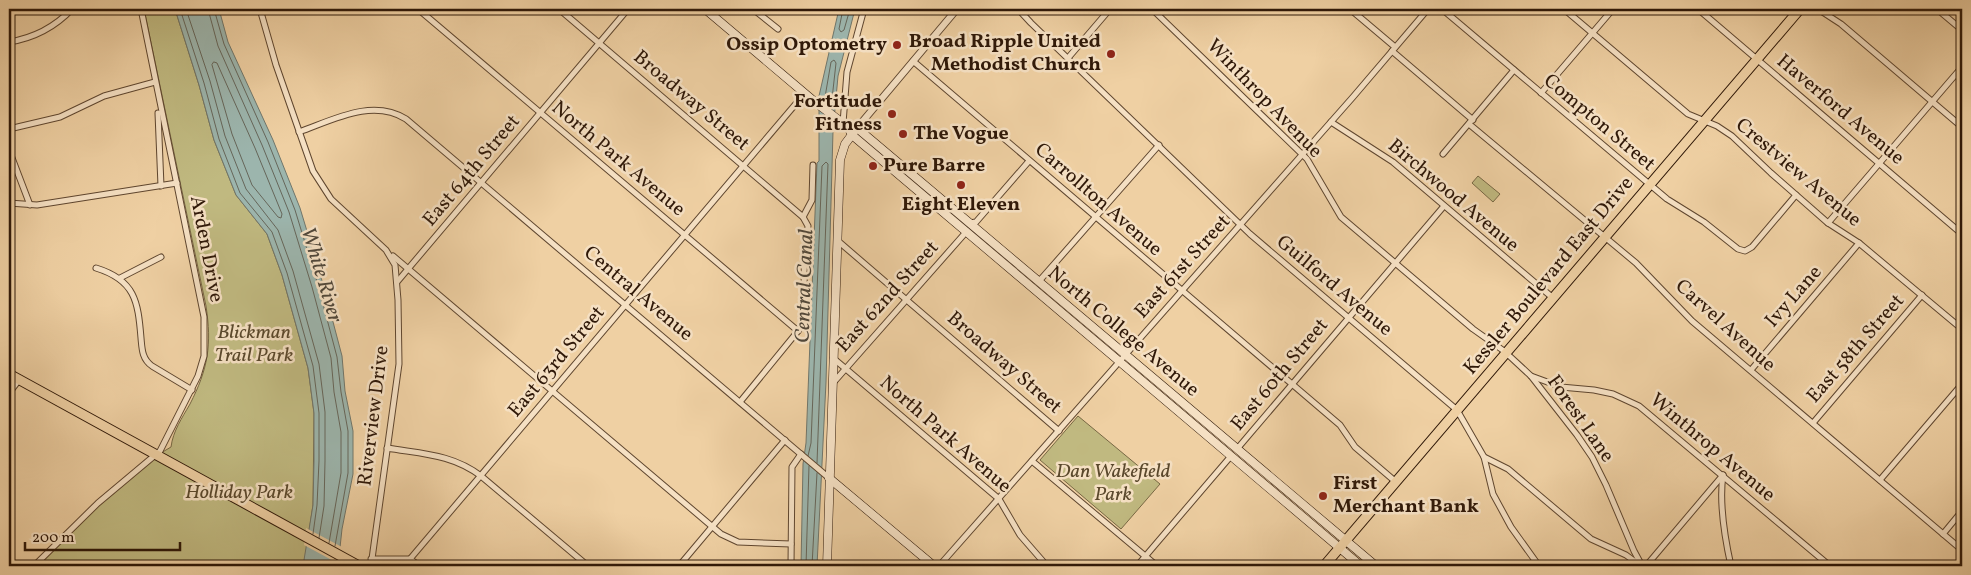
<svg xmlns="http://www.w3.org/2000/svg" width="1971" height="575" font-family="Vollkorn,serif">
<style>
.green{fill:#c0b980;stroke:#786844}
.water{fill:#9cb5ad;stroke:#70766b}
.pier{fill:#efd0a3}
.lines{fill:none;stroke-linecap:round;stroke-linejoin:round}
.shore{stroke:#66665a;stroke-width:1}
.minor-casing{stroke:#5f462f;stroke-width:7}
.tertiary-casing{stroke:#5f462f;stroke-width:8}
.secondary-casing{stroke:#2f1808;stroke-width:9}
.primary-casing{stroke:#2f1808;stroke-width:11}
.minor{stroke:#f5e0c3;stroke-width:5}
.tertiary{stroke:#f5e0c3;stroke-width:6}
.secondary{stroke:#f5e0c3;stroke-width:8}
.primary{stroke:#efd0a3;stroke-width:9}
.poi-dot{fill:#8f2418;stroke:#f5e0c3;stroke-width:2}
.labels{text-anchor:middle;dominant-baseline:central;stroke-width:5;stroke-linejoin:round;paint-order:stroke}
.poi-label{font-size:20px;font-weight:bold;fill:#2f1808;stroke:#f5e0c3;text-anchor:end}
.street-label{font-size:20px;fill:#2f1808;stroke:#f5e0c3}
.park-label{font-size:20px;font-style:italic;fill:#5a482c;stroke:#f5e0c3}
.water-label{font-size:21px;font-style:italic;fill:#50473a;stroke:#f5e0c3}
</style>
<rect width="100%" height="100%" fill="#efd0a3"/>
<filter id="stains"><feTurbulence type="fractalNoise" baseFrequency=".004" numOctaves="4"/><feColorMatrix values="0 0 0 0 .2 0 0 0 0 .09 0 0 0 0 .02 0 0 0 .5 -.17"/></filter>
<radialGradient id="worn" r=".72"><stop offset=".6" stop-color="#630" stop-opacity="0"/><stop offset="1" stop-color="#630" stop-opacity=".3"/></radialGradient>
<g class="green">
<path d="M144 9H175L199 85 214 140 236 195 267 234 282 275 308 368 314 413 313 505 304 566H35C77 524 118 477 171 447 173 431 182 418 190 404 208 369 212 345 206 306Z"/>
<path d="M1478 176 1500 194 1493 202 1472 183Z"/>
<path d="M1078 416 1160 484 1121 529 1040 460Z"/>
</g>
<g class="water">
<path d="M175 9H219L228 42 273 140 300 208 323 284 342 356 345 391 353 431V474L342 529 338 566H303L313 505 314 461V413L308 368 282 275 267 234 236 195 214 140 199 85Z"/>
<path d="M839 9H855L838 76 833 131 826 382 817 566H801L803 464 806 443 817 163 819 161V96Z"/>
</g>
<path class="pier" d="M306 528 342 547 341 565 304 545Z"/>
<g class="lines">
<g class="shore">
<path d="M180 9 204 83 219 139 240 193 272 232 287 273 313 366 319 413V461L317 505 313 534"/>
<path d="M186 9 210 81 225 136 246 189 278 230 293 271 319 364 325 412V461L324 506 319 538"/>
<path d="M208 9 218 46 262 145 289 212 312 287 331 358 334 392 341 432V473L329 543"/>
<path d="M214 9 224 44 268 142 295 210 318 285 337 357 341 392 348 431V473L335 546"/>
<path d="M843 9 839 29 841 32 844 30 850 9"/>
<path d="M214 62 217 63 255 148 282 214 281 218 278 217 252 185 232 134 212 65Z"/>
<path d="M824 103 831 62 834 60 836 63 831 108"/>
<path d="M808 456 811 443 822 166 826 162 828 164 817 463"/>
<path d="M806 566 809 466"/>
<path d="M812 566 817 473"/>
</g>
<g class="minor-casing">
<g id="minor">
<path d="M260 9 276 65 313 171 331 199 386 250 395 265 398 300 399 364 371 566"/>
<path d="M418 9 798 331"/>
<path d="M559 9 803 217"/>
<path d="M753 9 778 29"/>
<path d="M1018 9 1031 23 1250 234 1457 410 1484 457 1508 469 1591 539 1626 555 1641 566"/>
<path d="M1152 9 1307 159 1341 217 1473 329 1504 351 1531 376 1577 435 1592 457 1606 485 1634 551 1641 564"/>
<path d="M1350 9 1395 47"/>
<path d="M1442 9 1667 199 1704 222 1738 249 1745 251 1752 247 1796 195"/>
<path d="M1564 9 1688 114 1717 126 1732 136 1771 173 1828 223 1859 243 1962 329"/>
<path d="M1698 9 1962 234"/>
<path d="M1818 9 1841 24 1962 127"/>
<path d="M1937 9 1962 30"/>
<path d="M9 42C34 38 55 27 72 9"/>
<path d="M1392 51 1473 120"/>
<path d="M1068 58 1110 9"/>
<path d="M913 61 1340 425 1355 447 1396 482"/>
<path d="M1541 93 1613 9"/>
<path d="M158 113 161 186"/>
<path d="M1331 122 1393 162 1553 298"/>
<path d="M843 123 847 72 864 9"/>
<path d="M1469 124 1636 263 1692 321 1962 550"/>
<path d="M9 129 60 117 104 96 155 82"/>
<path d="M299 132C333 120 372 98 406 119L829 478"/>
<path d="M9 150 30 205"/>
<path d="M1443 154 1514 70"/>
<path d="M9 203 37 205 177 183"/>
<path d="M969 223 976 222 1029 161"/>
<path d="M1828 223 1962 67"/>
<path d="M838 241 1059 431"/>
<path d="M393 256 721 534 738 542 791 544"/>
<path d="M96 268C135 280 138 301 141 338 142 349 142 359 152 366L192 390"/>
<path d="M120 278 161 257"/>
<path d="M1035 280 1041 279 1159 145"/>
<path d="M397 282 628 9"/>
<path d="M833 358 999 499 1020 535 1047 566"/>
<path d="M1751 370 1859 243"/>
<path d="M1531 376 1561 387 1594 390 1613 394 1639 406 1830 566"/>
<path d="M833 383 967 231"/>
<path d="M9 393 19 380"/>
<path d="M740 402 798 331 805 319 804 272 808 226 803 217 812 200 813 165"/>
<path d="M1813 423 1922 295"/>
<path d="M387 448C422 454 452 454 481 476L588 566"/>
<path d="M1237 449 1444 206"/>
<path d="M1484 457 1493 494 1511 527 1539 566"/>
<path d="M1032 461 1157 566"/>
<path d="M1723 475C1719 502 1725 539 1731 566"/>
<path d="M1880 480 1962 384"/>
<path d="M1943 534 1962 511"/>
<path d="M371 559H410L420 566"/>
<path d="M410 559 805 93"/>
<path d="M34 566 98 503 160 451 198 376 204 356V317L141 9"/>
<path d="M679 566 785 440"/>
<path d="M791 566 792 467 801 454"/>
<path d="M939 566 1353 97 1428 9"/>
<path d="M1137 566 1231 456"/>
<path d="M1646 566 1723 475"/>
</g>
</g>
<g class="tertiary-casing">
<path id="tertiary" d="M857 128 957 9"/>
</g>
<g class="secondary-casing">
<g id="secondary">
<path d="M705 9 815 102 848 127 852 135 1361 566"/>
<path d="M848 127 857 128 1376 566"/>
<path d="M829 478 934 566"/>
<path d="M827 566 840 160 845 144 854 132"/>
</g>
</g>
<g class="primary-casing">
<g id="primary">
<path d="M9 374 359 566"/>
<path d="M1324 566 1800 9"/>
</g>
</g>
<use href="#minor" class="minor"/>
<use href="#tertiary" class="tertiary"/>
<use href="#secondary" class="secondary"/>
<use href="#primary" class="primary"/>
</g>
<g class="poi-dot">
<circle cx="897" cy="45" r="5"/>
<circle cx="1111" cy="54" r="5"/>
<circle cx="892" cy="114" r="5"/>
<circle cx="903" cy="134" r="5"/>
<circle cx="873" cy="166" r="5"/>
<circle cx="961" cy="185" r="5"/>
<circle cx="1323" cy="496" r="5"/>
</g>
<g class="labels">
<g class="poi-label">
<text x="1101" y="42">Broad Ripple United<tspan x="1101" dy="23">Methodist Church</tspan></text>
<text x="887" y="45">Ossip Optometry</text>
<text x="882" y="102">Fortitude<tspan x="882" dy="23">Fitness</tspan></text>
<text x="913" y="134" text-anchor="start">The Vogue</text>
<text x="883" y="166" text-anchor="start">Pure Barre</text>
<text x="961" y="205" text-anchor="middle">Eight Eleven</text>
<text x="1333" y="484" text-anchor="start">First<tspan x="1333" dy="23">Merchant Bank</tspan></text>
</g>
<g class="street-label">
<text transform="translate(1264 99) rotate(46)">Winthrop Avenue</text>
<text transform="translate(691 101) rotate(40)">Broadway Street</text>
<text transform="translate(1840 110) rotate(40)">Haverford Avenue</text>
<text transform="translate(1599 123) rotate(40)">Compton Street</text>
<text transform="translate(618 159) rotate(40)">North Park Avenue</text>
<text transform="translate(472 171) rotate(-50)">East 64th Street</text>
<text transform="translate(1798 173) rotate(40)">Crestview Avenue</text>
<text transform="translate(1453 196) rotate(40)">Birchwood Avenue</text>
<text transform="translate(1098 200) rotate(41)">Carrollton Avenue</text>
<text transform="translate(206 249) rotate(79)">Arden Drive</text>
<text transform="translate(1183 267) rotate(-48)">East 61st Street</text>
<text transform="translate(1549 276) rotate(-50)">Kessler Boulevard East Drive</text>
<text transform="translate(1334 286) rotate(40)">Guilford Avenue</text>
<text transform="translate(638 294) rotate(40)">Central Avenue</text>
<text transform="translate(888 297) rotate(-48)">East 62nd Street</text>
<text transform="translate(1794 297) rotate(-49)">Ivy Lane</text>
<text transform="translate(1725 326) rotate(42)">Carvel Avenue</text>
<text transform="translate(1123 332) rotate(40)">North College Avenue</text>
<text transform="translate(1856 349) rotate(-49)">East 58th Street</text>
<text transform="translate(557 362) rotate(-50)">East 63rd Street</text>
<text transform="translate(1004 363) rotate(41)">Broadway Street</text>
<text transform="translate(1280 375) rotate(-50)">East 60th Street</text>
<text transform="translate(374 416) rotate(-83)">Riverview Drive</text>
<text transform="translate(1580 419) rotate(55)">Forest Lane</text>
<text transform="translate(945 435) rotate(41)">North Park Avenue</text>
<text transform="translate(1712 448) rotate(40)">Winthrop Avenue</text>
</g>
<g class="park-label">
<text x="254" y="333">Blickman<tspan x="254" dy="23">Trail Park</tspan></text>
<text x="1113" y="472">Dan Wakefield<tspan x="1113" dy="23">Park</tspan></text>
<text x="239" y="493">Holliday Park</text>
</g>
<g class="water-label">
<text transform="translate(321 275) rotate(73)">White River</text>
<text transform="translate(805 286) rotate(-88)">Central Canal</text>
</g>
</g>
<rect width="1971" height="575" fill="none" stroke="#efd0a3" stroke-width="30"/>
<rect x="10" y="10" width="1951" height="555" fill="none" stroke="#2f1808" stroke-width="2.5"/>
<rect x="15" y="15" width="1941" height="545" fill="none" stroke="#2f1808"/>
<path d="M25 542v8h155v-8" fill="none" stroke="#2f1808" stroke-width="2.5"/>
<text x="32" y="542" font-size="15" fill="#2f1808" stroke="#f5e0c3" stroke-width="4" paint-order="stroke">200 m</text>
<rect width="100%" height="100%" filter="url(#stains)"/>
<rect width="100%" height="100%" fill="url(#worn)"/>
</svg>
